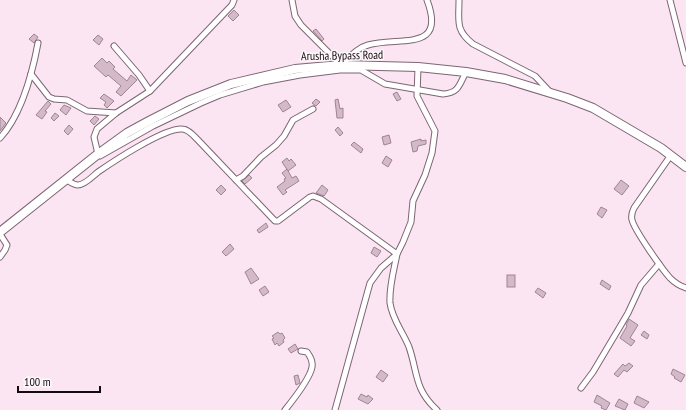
<svg xmlns="http://www.w3.org/2000/svg" width="686" height="410" font-family="'PT Sans Narrow',sans-serif">
<style>
.building{fill:#d4b9c9;stroke:#9e8594}
.lines{fill:none;stroke-linecap:round;stroke-linejoin:round}
.street-casing{stroke:#7d6573;stroke-width:7}
.primary-casing{stroke:#7d6573;stroke-width:10}
.street{stroke:#fff;stroke-width:5}
.primary{stroke:#fff;stroke-width:8}
.labels{text-anchor:middle;dominant-baseline:central;stroke-width:3;stroke-linejoin:round;paint-order:stroke}
.street-label{font-size:12px;fill:#140b10;stroke:#fef8fb}
</style>
<rect width="100%" height="100%" fill="#fce5f3"/>
<g class="building">
<path d="M234 10 239 15 233 21 228 16Z"/>
<path d="M316 29 324 39 322 41 313 31Z"/>
<path d="M34 34 38 37 34 43 29 39Z"/>
<path d="M98 35 103 39 99 45 93 40Z"/>
<path d="M102 58 107 63 109 61 115 67 113 69 127 81 131 75 137 80 121 96 116 92 121 86 108 75 106 77 94 66Z"/>
<path d="M397 92 401 99 397 101 393 94Z"/>
<path d="M104 94 114 101 107 108 104 105 106 102 100 98Z"/>
<path d="M316 99 320 102 316 106 312 103Z"/>
<path d="M338 99 340 109 343 108V118H337L335 100Z"/>
<path d="M286 100 291 107 283 112 278 105Z"/>
<path d="M48 101 51 104 45 111 47 112 42 119 36 115Z"/>
<path d="M64 105 71 108 66 115 60 110Z"/>
<path d="M55 113 59 116 54 121 51 118Z"/>
<path d="M95 116 99 119 94 125 90 121Z"/>
<path d="M0 117 6 123 0 131Z"/>
<path d="M69 125 73 129 68 135 64 131Z"/>
<path d="M338 127 343 133 340 136 335 130Z"/>
<path d="M389 135 391 143 384 145 382 137Z"/>
<path d="M421 139V141L426 140V144L418 146 417 151 413 152 411 142Z"/>
<path d="M354 142 363 149 361 153 351 145Z"/>
<path d="M386 156 392 160 388 167 382 163Z"/>
<path d="M287 158 289 161 291 159 296 165 288 171 282 162Z"/>
<path d="M287 169 292 178 296 176 299 181 285 190 287 192 283 195 277 187 285 181 284 179 286 178 282 173Z"/>
<path d="M249 175 252 178 245 184 242 181Z"/>
<path d="M621 180 629 186 622 195 614 189Z"/>
<path d="M221 185 226 190 221 195 216 190Z"/>
<path d="M322 185 328 190 324 196 316 193Z"/>
<path d="M601 207 607 210 602 218 597 214Z"/>
<path d="M266 223 268 227 259 233 257 230Z"/>
<path d="M230 244 234 249 226 256 222 252Z"/>
<path d="M374 247 381 251 377 257 371 253Z"/>
<path d="M251 268 259 279 251 284 245 272Z"/>
<rect x="507" y="275" width="8" height="12"/>
<path d="M602 280 611 286 609 290 600 284Z"/>
<path d="M265 286 269 292 263 296 259 290Z"/>
<path d="M538 288 546 293 543 298 535 292Z"/>
<path d="M629 319 638 325 630 338 635 341 631 346 620 338 627 326 626 325Z"/>
<path d="M644 331 649 335 647 339 641 335Z"/>
<path d="M278 332 280 334 282 333 285 338 283 340 284 342 279 346 277 343 275 345 272 339 274 338 272 336Z"/>
<path d="M295 344 298 349 291 353 288 349Z"/>
<path d="M629 363 633 366 627 372 624 370 618 377 614 374 623 364 625 366Z"/>
<path d="M673 369 685 375 681 382 674 378 675 377 671 374Z"/>
<path d="M381 370 388 375 383 382 376 377Z"/>
<path d="M298 375 300 383 296 385 294 376Z"/>
<path d="M361 394 367 397 368 395 373 399 368 404 358 399Z"/>
<path d="M597 395 610 403 606 410 601 408 602 406 594 402Z"/>
<path d="M637 396 649 402 644 408 634 403Z"/>
<path d="M619 399 628 404 625 410 615 406Z"/>
</g>
<g class="lines">
<g class="street-casing">
<g id="street">
<path d="M234 0 232 5 150 91 116 113 97 129 94 137 98 154 100 156 153 126 201 103 220 95 263 82 300 75 340 70H361L385 84 443 94C459 93 459 85 466 72"/>
<path d="M292 0 295 16 301 25 341 65C350 57 357 48 368 45 399 36 447 53 427 0"/>
<path d="M459 0C459 21 455 30 473 44L535 76 550 92"/>
<path d="M670 0 686 63"/>
<path d="M114 46 139 75 150 91"/>
<path d="M31 74 49 97 54 99 67 100 87 111 116 113"/>
<path d="M0 138C22 114 32 75 38 43"/>
<path d="M671 155 634 208C632 212 631 216 632 220 635 231 662 269 670 278 675 283 680 286 686 288"/>
<path d="M67 180C70 182 74 185 78 185 85 185 93 176 98 172 114 161 164 128 182 129 188 129 193 135 197 139L275 221H278L310 197 313 196 321 199 397 254C394 270 389 286 390 303 392 319 403 332 409 347 418 373 414 389 437 410"/>
<path d="M236 180 243 176 261 157 276 145 284 136 293 120 313 109"/>
<path d="M0 234 7 245 5 250 0 257"/>
<path d="M581 388 593 372 618 330 628 313 641 285 659 264"/>
<path d="M285 410C293 400 310 379 312 367 313 362 310 356 307 352L301 351"/>
<path d="M335 410 370 283 381 268 397 254 403 242 411 222 413 201 425 175 432 153 435 131 417 96 418 67"/>
</g>
</g>
<g class="primary-casing">
<path id="primary" d="M0 232 98 154 127 133 149 121 188 101 231 84 295 69 341 65 418 67 466 72 505 79 567 98 593 108 661 148 686 167"/>
</g>
<use href="#street" class="street"/>
<use href="#primary" class="primary"/>
</g>
<g class="labels">
<g class="street-label">
<text transform="translate(342 55) rotate(-1)">Arusha Bypass Road</text>
</g>
</g>
<path d="M18 386v6h82v-6" fill="none" stroke="#140b10" stroke-width="2"/>
<text x="24" y="386" font-size="12" fill="#140b10" stroke="#fef8fb" stroke-width="3" paint-order="stroke">100 m</text>
</svg>
